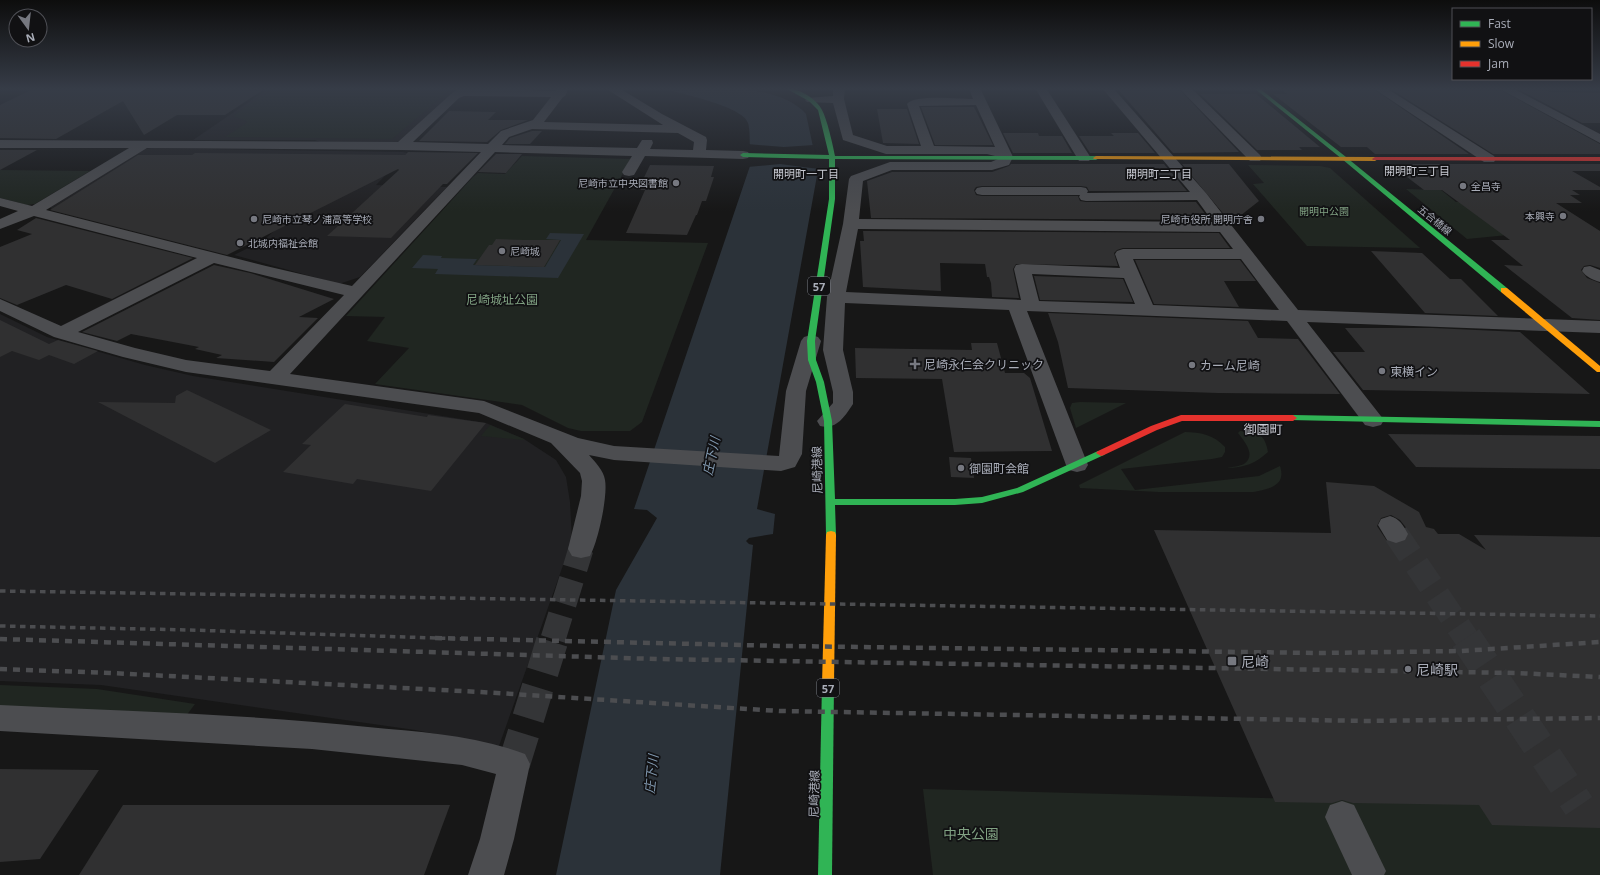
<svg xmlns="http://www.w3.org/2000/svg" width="1600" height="875" font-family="'Open Sans','Noto Sans JP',sans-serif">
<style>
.built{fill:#212123}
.green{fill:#202621}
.water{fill:#2b3239}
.pier{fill:#171717}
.building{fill:#303031;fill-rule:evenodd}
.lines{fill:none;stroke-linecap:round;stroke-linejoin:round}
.street-tunnel-far1{stroke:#343537;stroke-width:25;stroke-dasharray:25 12;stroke-linecap:butt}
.street-tunnel{stroke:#343537;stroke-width:32;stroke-dasharray:32 16;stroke-linecap:butt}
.street{fill:#4c4d50;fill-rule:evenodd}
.fast{fill:#30b455;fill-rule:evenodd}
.slow{fill:#ff9f0a;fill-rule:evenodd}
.jam{fill:#e5322d;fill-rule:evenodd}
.rail-far1{stroke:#4c4d50;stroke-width:3.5;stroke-dasharray:5.5 4.5;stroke-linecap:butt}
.rail{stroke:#4c4d50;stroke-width:4.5;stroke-dasharray:7 6;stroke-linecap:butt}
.poi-dot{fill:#767880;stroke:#111113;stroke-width:1.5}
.labels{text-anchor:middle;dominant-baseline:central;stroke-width:3.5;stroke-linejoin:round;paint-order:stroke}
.far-poi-label{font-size:10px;fill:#a9adb8;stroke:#111113;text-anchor:start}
.far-park-label{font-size:10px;fill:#81a283;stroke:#111113}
.far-street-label{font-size:10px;fill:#a9adb8;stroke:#111113}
.far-neighbourhood-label{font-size:11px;fill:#caccd4;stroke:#111113}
.shield{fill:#111113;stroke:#7b7e86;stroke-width:1}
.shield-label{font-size:11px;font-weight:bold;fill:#a9adb8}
.park-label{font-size:12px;fill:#81a283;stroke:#111113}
.poi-label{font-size:12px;fill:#a9adb8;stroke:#111113;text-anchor:start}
.street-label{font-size:12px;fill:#a9adb8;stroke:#111113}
.neighbourhood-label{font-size:13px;fill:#caccd4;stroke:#111113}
.water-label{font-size:13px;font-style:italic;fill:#829ab1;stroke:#111113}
.near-poi-label{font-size:14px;fill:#a9adb8;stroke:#111113;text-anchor:start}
.near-park-label{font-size:14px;fill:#81a283;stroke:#111113}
</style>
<rect width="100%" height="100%" fill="#171717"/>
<g class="built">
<path d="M269 88H460L400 141 390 144 322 143 315 140H193Z"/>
<path d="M151 148 403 152 407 153 376 185 447 187 360 277 339 284 234 255 264 240 275 230 52 210 50 207 145 149Z"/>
<path d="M0 314 47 337 145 365 193 376 486 423 524 439 556 460 566 477 570 502 572 540 499 746 415 730 101 685 0 681Z"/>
</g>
<g class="green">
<path d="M274 88 451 89 392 139 225 137 248 122 233 116Z"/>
<path d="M522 156 631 159 586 240 708 243 642 422 630 431H581L568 428 522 405 375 384 409 348 367 341 385 317 346 316 473 177 478 173 505 174Z"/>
<path d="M1248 165 1320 166 1330 168 1420 248 1307 246 1253 184 1264 183Z"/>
<path d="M0 170 90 171 35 204 27 205 0 198Z"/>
<path d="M1406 189 1441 190 1456 202H1524L1538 232 1467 239Z"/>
<path d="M1080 402 1126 403 1076 428 1070 408 1072 403Z"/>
<path d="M490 425 524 439 523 440 481 436Z"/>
<path d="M1240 431C1258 432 1265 434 1268 452 1256 463 1244 468 1227 468 1232 467 1240 466 1244 464 1257 455 1244 441 1238 433Z"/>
<path d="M1185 432C1200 432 1214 435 1225 447V452L1222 457 1212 459 1121 469 1135 490 1259 476 1280 466C1281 469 1282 474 1281 477 1279 488 1262 490 1253 492H1159L1080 488 1079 485Z"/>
<path d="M0 685 97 689 195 704 186 716 0 713Z"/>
<path d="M923 789 1600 807V875H933Z"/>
</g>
<g class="water">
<path d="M661 88C701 88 777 81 806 114L818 170 757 509 775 514 773 534 749 538 746 541 749 544 753 545 720 875H556L616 590 657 518 647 510 634 509 750 166C749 154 751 133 748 123 743 106 678 93 661 88Z"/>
<path d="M550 233 584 234 558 278 435 274 438 269 412 268 423 255 442 256 441 258 477 259 473 265 545 267 561 240 546 239Z"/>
</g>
<path class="pier" d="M747 144 784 147 814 145 819 169 780 164 747 167Z"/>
<g class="building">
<path d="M1117 88H1178L1239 152 1173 153Z"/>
<path d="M1279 88H1372L1469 154H1375L1367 147H1341L1273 94H1287Z"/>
<path d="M1389 88H1497L1600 144V154H1493Z"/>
<path d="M1516 88H1541L1550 92 1600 93V123H1582Z"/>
<path d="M33 89H48L263 90 225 115H177L144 135 123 101 56 139 0 138V105Z"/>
<path d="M1200 94H1256L1320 147H1299L1302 150H1257Z"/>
<path d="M921 107H974L993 145H935Z"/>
<path d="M877 109H907L919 144 883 143Z"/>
<path d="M449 111 496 112 488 120H528L501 130 487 142 419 141Z"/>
<path d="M532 131H542L530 144H505L510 138Z"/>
<path d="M1003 133H1038L1039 136H1062L1072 153H1013Z"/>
<path d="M1111 133H1138L1155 153H1090L1079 136H1114Z"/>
<path d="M0 150H37L0 170Z"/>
<path d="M408 152 478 153 447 184H443L391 238 327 236 399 170 398 169 227 255 50 210 138 155H192L195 153 405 155Z"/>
<path d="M496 154H522L506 173 478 172Z"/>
<path d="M1011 164H1164L1187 191H1089L1087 187 1081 186H982L976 187 974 190 976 195 982 196H1078L1080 201 1086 202H1196L1210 220 871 218 867 181 892 172H992L1009 166Z"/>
<path d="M1182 164H1229L1259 201 1231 223Z"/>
<path d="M1390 164H1600V171H1572L1600 187V190H1572L1580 195H1570L1582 203H1556L1600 231V268L1590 265 1584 266 1581 270 1587 278 1600 283V320L1572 318 1504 265 1523 266 1491 240H1510L1442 190H1424Z"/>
<path d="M650 165 714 166 711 177H714L706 201H702L697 215H696L687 235 626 233 645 190H638Z"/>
<path d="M36 218 193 258 112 299 66 285 17 305 0 298V247L32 234 17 230Z"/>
<path d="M863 231 1219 233 1230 248H1123L1117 250 1114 253 1118 266 1016 264 1013 269 1019 298 992 297 991 283 989 277H987L985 264 940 263 941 291 863 287 860 241H864Z"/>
<path d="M496 239 526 240H560L544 267 475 265 489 245H492Z"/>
<path d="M1371 251 1422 253 1450 279H1461L1498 316 1425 313Z"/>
<path d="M1135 260H1240L1256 281H1224L1239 307 1154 304Z"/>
<path d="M214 265 250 273 334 299 299 317 318 318 274 362 216 358 222 355 195 349 199 347 131 334 117 341 82 332Z"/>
<path d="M1034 276 1123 279 1133 302 1040 300Z"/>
<path d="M1048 313 1248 321 1258 338 1298 339 1340 394 1218 393 1068 388 1058 342Z"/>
<path d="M0 320 49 344 58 340 98 351 74 364 49 355 39 360 12 351 0 357Z"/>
<path d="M1345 328H1433L1520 332 1590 394 1363 390 1333 352H1365Z"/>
<path d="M971 343H997L1005 373H1024L1030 378 1052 451 954 452 942 379 856 378 855 348 972 350Z"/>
<path d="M187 390 271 430 215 463 98 402 175 403 176 396Z"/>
<path d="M345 404 427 417 428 415 486 423 431 491 357 479 353 484 283 472 311 445 302 444Z"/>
<path d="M1388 434 1600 436V469L1416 467Z"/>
<path d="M949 457 971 458 974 478 951 477Z"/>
<path d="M1326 482 1374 486 1419 512 1426 527 1434 529 1438 534H1459L1486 550 1474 535 1600 537V828L1492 825 1479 805 1353 803 1342 800 1332 803 1275 802 1154 530 1331 533ZM1391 515 1400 520 1408 530 1409 535 1405 541 1396 544 1387 541 1377 526 1381 518Z"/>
<path d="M0 769 99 770 40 859 0 862Z"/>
<path d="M123 805H450L424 875H79Z"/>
</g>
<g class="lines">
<g class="street-tunnel-far1">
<path d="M1396 534 1467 639"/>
<path d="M553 639 581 549"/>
</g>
<g class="street-tunnel">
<path d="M1466 638 1579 806"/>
<path d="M514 764 553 638"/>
</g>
<g class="street">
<path d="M460 88 556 91 558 88H569L565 96 563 97 544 122 663 125 605 88H619L662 114 706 137 707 140 706 150 743 151 748 152 750 155 748 158 743 159 645 156 634 175 629 176 624 175 622 172 632 156 495 152 290 374 484 401 578 438 614 446 779 456 786 391 801 341 804 337 811 335 818 337 821 341 806 391 802 454 795 467 781 471 614 460 589 455C595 462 604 471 605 480 608 496 598 542 590 556L581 558 572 556 568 549 581 496 582 481 580 473 551 443 479 413 186 372 123 357 54 337 0 311V299L61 326 197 258 34 216 0 229V219L18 211 0 206V198L32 206 129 148H0V140L398 142 451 94ZM464 96 551 97 533 120 501 131 488 144 413 142 459 98ZM532 129 678 133 694 142 693 150 650 149 653 143 652 140H642L637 148 502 145 509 137ZM147 148 402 150 481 152 352 286 266 266 46 210ZM214 263 344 295 270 371 186 360 135 348 78 332Z"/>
<path d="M833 88H845L844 99 853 135 887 146H921L907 104C914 94 960 99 973 99L969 88H980L1013 157 1009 165 992 170H892L863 181 859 219 1213 222 1197 200 1086 201 1081 200 1079 197 1080 195H982L977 194 975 191 977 188 982 187H1081L1086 188 1088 191 1087 193 1190 192 1102 88H1113L1206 193 1298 310 1600 321V333L1307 322 1384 420 1381 425 1373 427 1365 425 1287 321 1027 311 1088 465 1085 470 1077 472 1069 470 1066 465 1009 310 845 303 843 350 853 392V404C845 416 837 430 820 426L817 421 833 403V392L823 350 827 297 843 224 849 179 851 176 890 162H991L998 159 999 157 987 154H886L843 140 833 103 807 102 805 100 807 98 833 96ZM976 105 995 147 934 146 919 106ZM858 229 1220 232 1233 249H1123L1117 251 1115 254 1120 268 1022 264 1016 265 1014 269 1021 300 846 292ZM1133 259H1241L1279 310 1153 305ZM1032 274 1124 278 1135 304 1039 301Z"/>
<path d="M1035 88H1046L1091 158 1089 161H1079Z"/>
<path d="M1179 88H1191L1260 155 1262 158 1260 161H1250Z"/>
<path d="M1373 88H1386L1494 156 1496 159 1494 162H1484Z"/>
<path d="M1498 88H1512L1600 134V143Z"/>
<path d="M1590 266 1600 270V282C1593 280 1586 277 1582 271L1584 267Z"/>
<path d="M1390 516C1400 519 1403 525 1408 534L1405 540 1396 543 1387 540 1378 525 1381 519Z"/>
<path d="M0 705C123 711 246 714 368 727 421 732 475 735 525 754L530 764 514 839 504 875H468L480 839 496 774 462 765 312 749 0 731Z"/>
<path d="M1342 801 1354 805 1386 871 1384 875H1352L1325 817 1330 805Z"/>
</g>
<g class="fast">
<path d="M785 88C798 88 816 98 822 110 827 119 833 145 835 156H1096L1099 158 1096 160 835 159V199L815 341 816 360 824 382 832 421 835 499H955L982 497 1017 488 1098 451H1104L1106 453 1104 455 1023 492 982 503 955 505H835L836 535 835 538H827L826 535 824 421 816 382 808 360 807 341 829 199V159L743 157 740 155 743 153 829 155 818 110 809 101Z"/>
<path d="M1254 88H1259L1346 157 1507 288V292H1501L1342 159Z"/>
<path d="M1293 415 1600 421V427L1290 420 1289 418 1290 416Z"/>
<path d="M828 679 832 680 834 684 832 875H818L822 684 824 680Z"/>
</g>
<g class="slow">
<path d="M1096 156 1375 157 1378 159 1375 161 1094 159 1093 158Z"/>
<path d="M1501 288H1507L1600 366V372H1597L1501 292Z"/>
<path d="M831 531 835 532 836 535 834 684 832 688 828 689 824 688 822 684 826 535 827 532Z"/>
</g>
<g class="jam">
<path d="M1375 157H1600V161L1373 160 1372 159Z"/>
<path d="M1181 415H1293L1297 418 1293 421H1182L1157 430 1104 455 1101 456 1096 453 1098 451 1151 426Z"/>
</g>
<g class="rail-far1">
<path d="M0 591 1600 616"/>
<path d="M0 626 190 630 466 639"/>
</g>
<g class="rail">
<path d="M435 638 784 646 1320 653 1461 651 1600 642"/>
<path d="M0 639 657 659 1516 673 1600 677"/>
<path d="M0 669 110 673 481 692 779 711 1367 721 1600 718"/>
</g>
</g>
<linearGradient id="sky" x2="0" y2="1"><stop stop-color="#0d0d0d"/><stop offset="0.42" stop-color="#363c47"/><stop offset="1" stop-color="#363c47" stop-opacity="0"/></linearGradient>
<rect width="1600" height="211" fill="url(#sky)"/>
<g class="poi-dot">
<circle cx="676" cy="183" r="4"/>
<circle cx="1463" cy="186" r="4"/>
<circle cx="1563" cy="216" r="4"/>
<circle cx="254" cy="219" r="4"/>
<circle cx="1261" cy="219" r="4"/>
<circle cx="240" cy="243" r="4"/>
<circle cx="502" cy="251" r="4"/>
<path d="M913 358h4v4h4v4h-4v4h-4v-4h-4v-4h4z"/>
<circle cx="1192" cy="365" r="4"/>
<circle cx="1382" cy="371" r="4"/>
<circle cx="961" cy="468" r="4"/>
<rect x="1227" y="656" width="10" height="10" rx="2"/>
<circle cx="1408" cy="669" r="4"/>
</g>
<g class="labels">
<g class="far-poi-label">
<text x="668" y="183" text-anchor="end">尼崎市立中央図書館</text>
<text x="1471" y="186">全昌寺</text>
<text x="1555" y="216" text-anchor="end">本興寺</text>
<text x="262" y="219">尼崎市立琴ノ浦高等学校</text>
<text x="1253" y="219" text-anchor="end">尼崎市役所 開明庁舎</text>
<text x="248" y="243">北城内福祉会館</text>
<text x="510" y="251">尼崎城</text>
</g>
<g class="far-park-label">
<text x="1324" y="211">開明中公園</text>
</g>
<g class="far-street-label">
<text transform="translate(1435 220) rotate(39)">五合橋線</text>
</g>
<g class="far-neighbourhood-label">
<text x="1417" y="170">開明町三丁目</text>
<text x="806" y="173">開明町一丁目</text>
<text x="1159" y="173">開明町二丁目</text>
</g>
<g class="shield">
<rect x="808" y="277" width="22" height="18" rx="3"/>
<rect x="817" y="679" width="22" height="18" rx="3"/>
</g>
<g class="shield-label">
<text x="819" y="286">57</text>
<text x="828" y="688">57</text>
</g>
<g class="park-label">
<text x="502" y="299">尼崎城址公園</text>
</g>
<g class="poi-label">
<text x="924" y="364">尼崎永仁会クリニック</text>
<text x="1200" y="365">カーム尼崎</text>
<text x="1390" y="371">東横イン</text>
<text x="969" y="468">御園町会館</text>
</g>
<g class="street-label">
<text transform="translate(817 470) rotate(-91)">尼崎港線</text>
<text transform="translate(814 794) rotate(-89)">尼崎港線</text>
</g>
<g class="neighbourhood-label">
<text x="1263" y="429">御園町</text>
</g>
<g class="water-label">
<text transform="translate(711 456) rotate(-78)">庄下川</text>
<text transform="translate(651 774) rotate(-84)">庄下川</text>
</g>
<g class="near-poi-label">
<text x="1241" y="661">尼崎</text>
<text x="1416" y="669">尼崎駅</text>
</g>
<g class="near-park-label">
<text x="971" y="833">中央公園</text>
</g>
</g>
<rect x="1452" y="8" width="140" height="72" fill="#111113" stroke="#4e4f55"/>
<rect x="1460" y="21" width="20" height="6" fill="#30b455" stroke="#4e4f55"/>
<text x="1488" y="28" font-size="12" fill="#a9adb8">Fast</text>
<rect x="1460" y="41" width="20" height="6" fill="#ff9f0a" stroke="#4e4f55"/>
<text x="1488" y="48" font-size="12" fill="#a9adb8">Slow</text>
<rect x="1460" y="61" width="20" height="6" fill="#e5322d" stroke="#4e4f55"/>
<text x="1488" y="68" font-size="12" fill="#a9adb8">Jam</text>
<g transform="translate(28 28) rotate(165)"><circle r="19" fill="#111113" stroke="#4e4f55"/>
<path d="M0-3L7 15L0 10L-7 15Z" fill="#767880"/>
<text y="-6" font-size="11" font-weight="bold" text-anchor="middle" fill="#a9adb8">N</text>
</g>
</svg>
